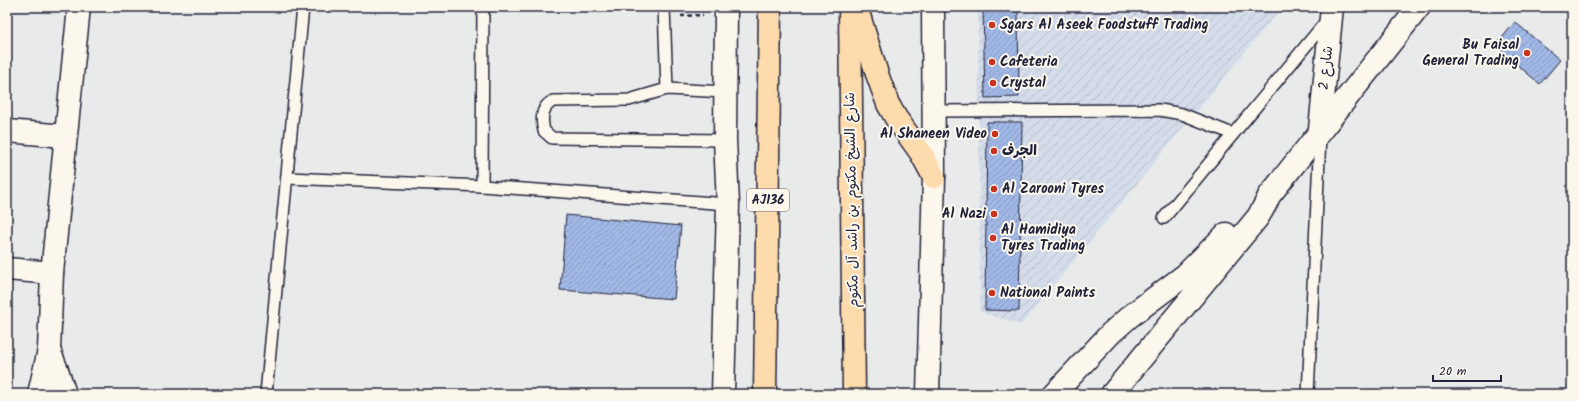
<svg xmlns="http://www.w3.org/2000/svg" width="1579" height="401" font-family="Kalam,'Playpen Sans Arabic',sans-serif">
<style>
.industrial{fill:url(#industrial-furrows)}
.building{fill:url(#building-hatch);stroke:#22223b}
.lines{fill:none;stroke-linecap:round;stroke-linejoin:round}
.service-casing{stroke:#22223b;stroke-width:14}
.minor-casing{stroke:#22223b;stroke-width:25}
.tertiary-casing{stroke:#22223b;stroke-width:25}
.primary-casing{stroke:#22223b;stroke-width:25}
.path{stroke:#22223b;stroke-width:2.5;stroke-dasharray:4 3;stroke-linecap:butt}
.service{stroke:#fbf7ec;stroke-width:11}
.minor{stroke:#fbf7ec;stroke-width:22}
.tertiary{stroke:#fbf7ec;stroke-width:22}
.primary{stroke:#fedbac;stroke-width:22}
.poi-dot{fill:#c8321e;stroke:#fbf7ec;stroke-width:1.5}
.labels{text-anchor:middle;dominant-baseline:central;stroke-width:4;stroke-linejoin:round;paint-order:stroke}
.shield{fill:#fbf7ec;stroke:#636270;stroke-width:1}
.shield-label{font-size:13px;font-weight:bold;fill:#22223b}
.poi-label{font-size:14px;font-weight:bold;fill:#22223b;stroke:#fbf7ec;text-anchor:start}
.street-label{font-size:14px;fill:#22223b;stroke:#fbf7ec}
</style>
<defs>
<pattern id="industrial-furrows" width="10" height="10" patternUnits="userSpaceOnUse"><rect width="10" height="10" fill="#d4dcea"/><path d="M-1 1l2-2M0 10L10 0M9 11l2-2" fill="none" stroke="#b6bcca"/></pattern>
<pattern id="building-hatch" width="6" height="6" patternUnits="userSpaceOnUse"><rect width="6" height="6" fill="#a2b9e7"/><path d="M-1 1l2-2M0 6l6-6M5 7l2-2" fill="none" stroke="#8496bc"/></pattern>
</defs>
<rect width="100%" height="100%" fill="#e9ebeb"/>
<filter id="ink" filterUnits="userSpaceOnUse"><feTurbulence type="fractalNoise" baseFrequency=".025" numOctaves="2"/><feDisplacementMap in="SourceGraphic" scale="8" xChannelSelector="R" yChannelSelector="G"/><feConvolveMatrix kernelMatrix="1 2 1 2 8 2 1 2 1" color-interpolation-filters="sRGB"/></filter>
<g filter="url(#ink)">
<path class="industrial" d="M978 7H1282L1021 325 980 312Z"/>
<g class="building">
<path d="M983 7H1018L1019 97 985 98Z"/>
<path d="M1515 22 1560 60 1540 84 1495 46Z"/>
<path d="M987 122H1022L1019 311 985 310Z"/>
<path d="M566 215 681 226 674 299 560 290Z"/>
</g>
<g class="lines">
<g class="service-casing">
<g id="service">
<path d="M664 7 667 89"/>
<path d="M935 111 1160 110 1182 114 1233 134"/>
<path d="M725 140 552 138 544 131C541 119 541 107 553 101L629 100 667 89 726 92"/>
<path d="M287 178 482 186 728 204"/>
<path d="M482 186 483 7"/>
<path d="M1164 218 1328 19"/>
<path d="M266 394 303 7"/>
<path d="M1308 394 1320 137"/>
</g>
</g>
<g class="minor-casing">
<g id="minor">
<path d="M1320 129 1332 7"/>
<path d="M7 131 65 136"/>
<path d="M7 269 52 273"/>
<path d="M49 350 57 370 65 394"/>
<path d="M39 394 49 350 52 273 79 7"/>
<path d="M723 394 728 204 725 140 726 7"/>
<path d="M928 394 934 177 933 7"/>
</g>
</g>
<g class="tertiary-casing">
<g id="tertiary">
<path d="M928 391 930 394"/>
<path d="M1054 394 1111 333 1129 317 1185 275 1226 234"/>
<path d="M1112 394 1258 217 1266 203 1269 196 1419 7"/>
</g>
</g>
<g class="primary-casing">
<g id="primary">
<path d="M850 7 854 394"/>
<path d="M857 9 877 74 888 104 896 118 921 153 934 177"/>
<path d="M765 394 770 7"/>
</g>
</g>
<path class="path" d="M681 16 703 15"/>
<use href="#service" class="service"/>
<use href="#minor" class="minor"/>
<use href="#tertiary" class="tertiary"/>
<use href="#primary" class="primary"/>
</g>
</g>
<g class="poi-dot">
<circle cx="992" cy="25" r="4"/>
<circle cx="1527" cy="53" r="4"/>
<circle cx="992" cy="62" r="4"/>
<circle cx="993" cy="83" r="4"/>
<circle cx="995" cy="134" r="4"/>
<circle cx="994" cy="151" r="4"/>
<circle cx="994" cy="189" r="4"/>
<circle cx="994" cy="214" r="4"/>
<circle cx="993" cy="238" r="4"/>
<circle cx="992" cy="293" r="4"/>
</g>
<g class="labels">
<rect class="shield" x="747" y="189" width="42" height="22" rx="3"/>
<g class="shield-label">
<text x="768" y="200">AJ136</text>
</g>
<g class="poi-label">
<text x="1000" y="25">Sgars Al Aseek Foodstuff Trading</text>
<text x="1519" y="45" text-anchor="end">Bu Faisal<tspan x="1519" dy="16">General Trading</tspan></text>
<text x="1000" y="62">Cafeteria</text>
<text x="1001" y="83">Crystal</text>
<text x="987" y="134" text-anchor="end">Al Shaneen Video</text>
<text x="1002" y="151">الجرف</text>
<text x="1002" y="189">Al Zarooni Tyres</text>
<text x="986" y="214" text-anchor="end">Al Nazi</text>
<text x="1001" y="230">Al Hamidiya<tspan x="1001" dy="16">Tyres Trading</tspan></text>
<text x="1000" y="293">National Paints</text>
</g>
<g class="street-label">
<text transform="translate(1326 68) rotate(-84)">شارع 2</text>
<text transform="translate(852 200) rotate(-91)">شارع الشيخ مكتوم بن راشد آل مكتوم</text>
</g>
</g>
<rect width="1579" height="401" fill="none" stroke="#fbf7ec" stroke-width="24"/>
<rect x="12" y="12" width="1555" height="377" fill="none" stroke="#22223b" stroke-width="1.5" filter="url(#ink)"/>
<path d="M1433 375v6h68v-6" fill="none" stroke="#22223b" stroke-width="2"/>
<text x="1439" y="375" font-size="12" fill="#22223b" stroke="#fbf7ec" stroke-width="3" paint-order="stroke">20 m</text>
</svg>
